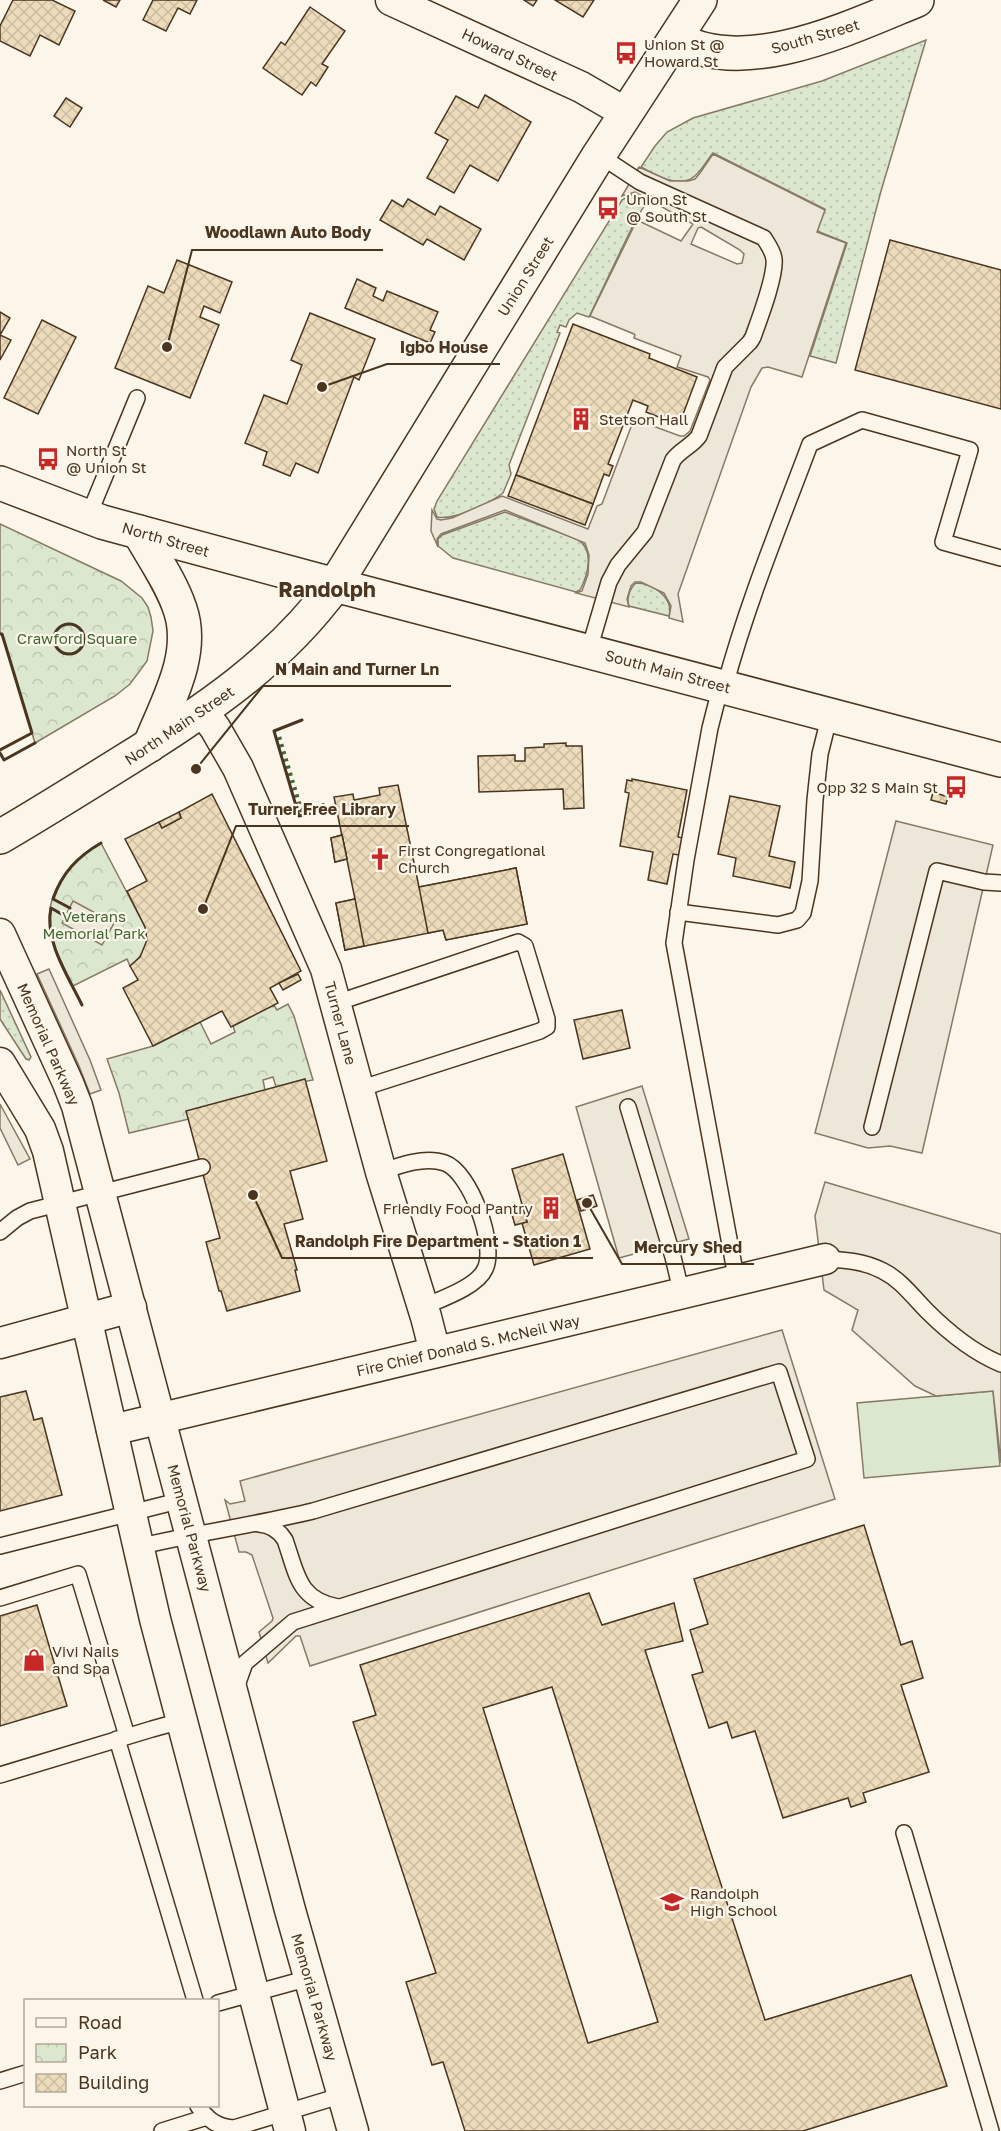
<svg xmlns="http://www.w3.org/2000/svg" width="1001" height="2131" font-family="'Golos Text',sans-serif">
<style>
.grass{fill:url(#grass-dots);stroke:#887966;stroke-width:1.5}
.park{fill:url(#park-crowns);stroke:#887966;stroke-width:1.5}
.pitch{fill:#dce7d0;stroke:#887966;stroke-width:1.5}
.parking{fill:#ede7d9;stroke:#887966;stroke-width:1.5;fill-rule:evenodd}
.building{fill:url(#building-cross-hatch);stroke:#4a3520;stroke-width:1.5;fill-rule:evenodd}
.lines{fill:none;stroke-linecap:round;stroke-linejoin:round}
.service-casing{stroke:#4a3520;stroke-width:18}
.minor-casing{stroke:#4a3520;stroke-width:33}
.secondary-casing{stroke:#4a3520;stroke-width:36}
.primary-casing{stroke:#4a3520;stroke-width:36}
.service{stroke:#fbf6e9;stroke-width:15}
.minor{stroke:#fbf6e9;stroke-width:30}
.secondary{stroke:#fbf6e9;stroke-width:33}
.primary{stroke:#fbf6e9;stroke-width:33}
.hedge{stroke:#436837;stroke-width:4.5;stroke-dasharray:3 4.5;stroke-linecap:butt}
.wall{stroke:#4a3520;stroke-width:3}
.labels{text-anchor:middle;dominant-baseline:central;stroke-width:4.5;stroke-linejoin:round;paint-order:stroke}
.street-label{font-size:15px;fill:#4a3520;stroke:#fbf6e9}
.poi-label{font-size:15px;fill:#4a3520;stroke:#fbf6e9;text-anchor:start}
.park-label{font-size:15px;fill:#436837;stroke:#fbf6e9}
.district-label{font-size:21px;font-weight:bold;fill:#4a3520;stroke:#fbf6e9}
.leader{fill:none;stroke:#4a3520;stroke-width:2}
.callout-dot{fill:#4a3520;stroke:#fbf6e9;stroke-width:2}
.callout-label{font-size:16px;text-anchor:middle;font-weight:bold;fill:#4a3520;stroke:#fbf6e9;stroke-width:4.5;stroke-linejoin:round;paint-order:stroke}
</style>
<defs>
<pattern id="grass-dots" width="8" height="8" patternUnits="userSpaceOnUse" patternTransform="scale(1.5)"><rect width="8" height="8" fill="#dce7d0"/><path d="M2 2h.1M6 6h.1" fill="none" stroke="#bec7b2" stroke-width="1.8" stroke-linecap="round"/></pattern>
<pattern id="park-crowns" width="20" height="18" patternUnits="userSpaceOnUse" patternTransform="scale(1.5)"><rect width="20" height="18" fill="#dce7d0"/><path d="M2 6a3 3 0 1 1 6 0M12 15a3 3 0 1 1 6 0" fill="none" stroke="#bec7b2"/></pattern>
<pattern id="building-cross-hatch" width="8" height="8" patternUnits="userSpaceOnUse" patternTransform="scale(1.5)"><rect width="8" height="8" fill="#ecdcbc"/><path d="M0 0l8 8M0 8l8-8" fill="none" stroke="#ccbda1"/></pattern>
</defs>
<rect width="100%" height="100%" fill="#fbf6e9"/>
<g class="grass">
<path d="M926 40 881 191 836 363 810 356 847 243 817 231 825 209 713 153C707 160 702 170 695 176 680 189 655 175 641 167L655 146 667 132 693 118 822 81Z"/>
<path d="M632 194 648 200 636 219 589 317 577 313 569 320 566 327 560 325 557 332 560 333 509 465 511 474 503 493C490 503 453 521 437 517L434 509 437 501 622 200Z"/>
<path d="M505 512 577 539C595 549 588 575 580 590L576 592 453 558 438 546V539L442 535Z"/>
<path d="M636 583C652 583 674 597 669 616L629 606C626 599 630 588 636 583Z"/>
<path d="M0 990 31 1057 29 1060 26 1059 0 1019Z"/>
</g>
<g class="park">
<path d="M0 524 121 581 142 598 148 607 151 617 153 631 147 661 130 684 115 696 35 743 2 634H0Z"/>
<path d="M101 843 145 927C150 943 143 956 130 966L127 959 73 986C65 969 55 952 51 934 42 896 69 861 101 843Z"/>
<path d="M288 1004 294 1016 313 1080 276 1087 273 1077 263 1080 265 1090 187 1111 189 1119 129 1133 119 1093 107 1059 153 1046 200 1022 211 1044 235 1032 233 1026 274 1005 277 1010Z"/>
</g>
<path class="pitch" d="M993 1391 1000 1466 864 1478 857 1403Z"/>
<g class="parking">
<path d="M713 154 825 210 817 232 846 243 802 377 768 367 762 368 751 387 678 594 683 622 669 618 671 606 664 593 641 582H635L631 586 627 599 629 607 576 593 582 591 588 574 589 555 585 543 505 510 441 534 437 539 438 547 431 531 432 510 437 519 441 520 452 518 502 496 588 529 597 506 602 504 634 419 680 436H684L690 431 710 380 708 377 677 367 681 356 634 338 635 335 634 334 590 316 637 220 681 241 693 224 635 192 622 196 639 167 670 181H688L695 179 700 173ZM701 227 740 250 744 254 742 263 737 264 691 244 698 228Z"/>
<path d="M896 821 993 845 922 1153 890 1146 868 1148 815 1133Z"/>
<path d="M73 901 114 923 102 945 62 923Z"/>
<path d="M49 969 90 1060 101 1090 90 1094 79 1066 37 974Z"/>
<path d="M642 1086 689 1239 619 1258 576 1107Z"/>
<path d="M0 1104 30 1159 18 1165 0 1128Z"/>
<path d="M825 1182 1001 1234V1463L993 1391 936 1396 915 1386 852 1330 858 1310 824 1290 815 1216Z"/>
<path d="M782 1330 835 1499 310 1666 300 1636H296L268 1663 259 1632 272 1621 273 1618 252 1555 246 1552H239L225 1500 230 1504 245 1501 240 1481Z"/>
</g>
<g class="building">
<path d="M13 0H52L75 11 59 45 40 35 30 56 0 41V26Z"/>
<path d="M103 0H120L116 7Z"/>
<path d="M153 0H197L190 14 178 8 166 31 143 20Z"/>
<path d="M524 0H537L533 6Z"/>
<path d="M555 0H594L583 17Z"/>
<path d="M310 7 345 31 322 64 328 67 316 86 311 82 302 95 263 68 281 42 285 45Z"/>
<path d="M485 95 531 122 498 181 470 165 454 193 427 178 448 140 435 133 456 96 478 108Z"/>
<path d="M66 98 82 108 70 127 54 116Z"/>
<path d="M408 199 435 215 440 206 481 229 464 260 427 239 423 245 380 220 392 200 403 207Z"/>
<path d="M890 240 1001 270V409L855 370Z"/>
<path d="M177 260 232 282 220 313 204 306 200 317 219 325 190 398 115 368 148 286 164 293Z"/>
<path d="M357 279 376 288 373 296 383 301 387 291 438 312 430 330 435 332 430 343 345 308Z"/>
<path d="M0 312 10 318 0 335 11 340 0 360Z"/>
<path d="M310 313 375 339 359 380 354 377 318 473 296 463 290 476 263 465 267 452 245 443 264 395 287 404 302 365 291 360Z"/>
<path d="M42 320 76 337 38 414 4 398Z"/>
<path d="M573 324 650 354 649 358 697 377 679 425 646 412 648 406 633 400 608 464 613 466 609 476 604 474 593 504 516 475Z"/>
<path d="M516 475 593 504 585 525 508 496Z"/>
<path d="M566 743V746H582L584 808 564 809 563 789 479 792 478 756 515 755V761H525V748L544 747V744Z"/>
<path d="M632 779 687 790 678 837 683 838 679 855 673 854 667 884 648 880 653 852 620 846 629 793 625 792 627 780 632 781Z"/>
<path d="M398 785 419 887 516 868 527 924 446 940 443 930 345 950 336 903 355 899 334 797 353 794 354 800 380 795 379 788Z"/>
<path d="M933 792 948 797 946 804 931 800Z"/>
<path d="M212 794 301 971 270 988 278 1003 231 1027 222 1011 153 1046 123 988 138 980 130 966 140 957 147 940 145 927 127 891 147 881 125 839 159 822 162 828 181 818 179 812Z"/>
<path d="M730 796 780 806 769 856 795 862 790 888 733 876 736 858 718 854Z"/>
<path d="M179 812 181 818 162 828 159 822Z"/>
<path d="M342 835 347 859 335 862 331 838Z"/>
<path d="M342 835 347 859 335 862 331 838Z"/>
<path d="M516 868 527 924 446 940 443 930 428 933 419 887Z"/>
<path d="M355 899 364 946 345 950 336 903Z"/>
<path d="M298 974 301 980 283 990 279 983Z"/>
<path d="M622 1010 630 1048 583 1059 574 1020Z"/>
<path d="M305 1079 327 1161 290 1171 303 1219 284 1224 297 1270H295L300 1291 227 1311 221 1291H219L206 1242 220 1238 186 1111Z"/>
<path d="M563 1154 590 1249 534 1265 522 1223 527 1222 512 1169Z"/>
<path d="M593 1195 597 1206 581 1211 577 1200Z"/>
<path d="M522 1204 527 1222 515 1225 510 1208Z"/>
<path d="M26 1391 34 1420 42 1418 62 1495 0 1511V1397Z"/>
<path d="M864 1525 901 1645 912 1641 923 1678 901 1685 929 1772 863 1793 866 1802 851 1807 848 1798 783 1818 755 1731 732 1738 727 1722 709 1728 692 1675 703 1672 690 1630 708 1624 694 1579Z"/>
<path d="M589 1593 602 1625 674 1603 683 1641 645 1650 765 2020 911 1975 947 2086 803 2131H465L443 2062 432 2065 406 1982 436 1973 353 1722 376 1715 360 1665ZM552 1687 658 2022 588 2043 483 1708Z"/>
<path d="M37 1605 67 1706 0 1726V1616Z"/>
</g>
<g class="lines">
<g class="service-casing">
<g id="service">
<path d="M88 517 137 398"/>
<path d="M589 650 609 582 618 565 645 532 673 460C680 450 692 446 699 436L725 367 750 342 753 337C759 320 776 276 774 259 773 251 768 245 764 238L640 182 599 155"/>
<path d="M721 685 710 728 686 860 674 943 737 1282"/>
<path d="M725 686C747 604 780 524 810 444L862 420 970 450 943 542 1001 558"/>
<path d="M678 912 778 925 797 920 803 913 810 881 815 800 820 754 830 714"/>
<path d="M336 1003 518 942 525 946 547 1019V1027L540 1031 359 1089"/>
<path d="M628 1107 673 1257 682 1295"/>
<path d="M872 1127 937 871 984 882 1001 883"/>
<path d="M381 1172C400 1165 425 1156 445 1163 470 1172 497 1245 485 1269 477 1287 441 1299 423 1307"/>
<path d="M0 1232 17 1218 30 1211 202 1167"/>
<path d="M825 1259C845 1260 864 1261 883 1271 901 1280 913 1297 927 1311 949 1333 972 1352 1001 1364"/>
<path d="M259 1524C271 1525 279 1530 285 1540 297 1574 298 1600 338 1607"/>
<path d="M0 1546 182 1500"/>
<path d="M138 1547C196 1533 255 1525 313 1511L779 1372 807 1459 293 1622 245 1663 236 1688"/>
<path d="M0 1598 78 1574 127 1736"/>
<path d="M117 1739 195 2000"/>
<path d="M0 1775 152 1729 181 1721"/>
<path d="M904 1833 991 2131"/>
<path d="M218 2003 309 1978"/>
<path d="M0 2081 26 2073"/>
<path d="M198 2106C208 2120 217 2127 234 2128L343 2095"/>
<path d="M162 2131 207 2117"/>
</g>
</g>
<g class="minor-casing">
<g id="minor">
<path d="M391 0 581 87 626 113"/>
<path d="M202 711 215 728 238 768 326 969 381 1172 426 1317 435 1352"/>
<path d="M0 934 68 1083 77 1106 290 1910 353 2131"/>
<path d="M0 1063 40 1129 48 1151 155 1619 290 2131"/>
<path d="M0 1343 131 1307"/>
<path d="M112 1430 825 1259"/>
</g>
</g>
<g class="secondary-casing">
<g id="secondary">
<path d="M676 38C744 79 851 27 917 0"/>
<path d="M0 483 102 522 335 585 599 155 700 0"/>
<path d="M139 532C153 557 171 582 180 609 196 655 166 704 150 745"/>
</g>
</g>
<g class="primary-casing">
<path id="primary" d="M0 837C41 813 81 788 121 763 202 713 279 662 335 585L1001 760"/>
</g>
<use href="#service" class="service"/>
<use href="#minor" class="minor"/>
<use href="#secondary" class="secondary"/>
<use href="#primary" class="primary"/>
<path class="hedge" d="M279 737 301 810 329 804"/>
<g class="wall">
<circle cx="69" cy="639" r="15"/>
<path d="M0 634H2L32 733 0 750"/>
<path d="M302 720 274 731 299 816 336 807"/>
<path d="M0 753 4 760 35 743"/>
<path d="M70 908 53 899C62 873 77 857 101 843"/>
<path d="M65 916 51 908C44 941 68 976 82 1005"/>
</g>
</g>
<defs>
<g id="bus-bare" transform="scale(1.8)"><path d="M-5-6H5V4H4V6H2V4H-2V6H-4V4H-5ZM-3.5-4V0h7V-4ZM-3.5 1.2v1.5H-2V1.2ZM2 1.2v1.5H3.5V1.2Z" fill="#c62828" stroke="#fbf6e9" stroke-width="2.5" paint-order="stroke"/></g>
<g id="building-bare" transform="scale(1.8)"><path d="M-4-6H4V6H1V3H-1V6H-4ZM-2.5-4.3h1.7v1.8h-1.7ZM.8-4.3h1.7v1.8H.8ZM-2.5-1h1.7V.8h-1.7ZM.8-1h1.7V.8H.8Z" fill="#c62828" stroke="#fbf6e9" stroke-width="2.5" paint-order="stroke"/></g>
<g id="church-bare" transform="scale(1.8)"><path d="M-1.2-6h2.4v3.5h3.3v2.4h-3.3V6h-2.4V-.1h-3.3v-2.4h3.3Z" fill="#c62828" stroke="#fbf6e9" stroke-width="2.5" paint-order="stroke"/></g>
<g id="shop-bare" transform="scale(1.8)"><path d="M-5-2.5h2.3a2.7 3.5 0 0 1 5.4 0H5L5.5 6h-11ZM-1.5-2.5h3a1.5 2.3 0 0 0-3 0Z" fill="#c62828" stroke="#fbf6e9" stroke-width="2.5" paint-order="stroke"/></g>
<g id="school-bare" transform="scale(1.8)"><path d="M0-5L7-2L0 1L-7-2ZM-4 1L0 2.5L4 1V4Q0 6-4 4Z" fill="#c62828" stroke="#fbf6e9" stroke-width="2.5" paint-order="stroke"/></g>
</defs>
<g fill-rule="evenodd">
<use href="#bus-bare" x="626" y="53"/>
<use href="#bus-bare" x="608" y="208"/>
<use href="#building-bare" x="581" y="419"/>
<use href="#bus-bare" x="48" y="459"/>
<use href="#bus-bare" x="956" y="787"/>
<use href="#church-bare" x="380" y="859"/>
<use href="#building-bare" x="551" y="1208"/>
<use href="#shop-bare" x="34" y="1660"/>
<use href="#school-bare" x="672" y="1902"/>
</g>
<g class="labels">
<g class="street-label">
<text transform="translate(815 36) rotate(-16)">South Street</text>
<text transform="translate(510 54) rotate(25)">Howard Street</text>
<text transform="translate(525 276) rotate(-58)">Union Street</text>
<text transform="translate(166 539) rotate(16)">North Street</text>
<text transform="translate(668 671) rotate(15)">South Main Street</text>
<text transform="translate(179 725) rotate(-34)">North Main Street</text>
<text transform="translate(341 1023) rotate(75)">Turner Lane</text>
<text transform="translate(49 1044) rotate(66)">Memorial Parkway</text>
<text transform="translate(468 1345) rotate(-13)">Fire Chief Donald S. McNeil Way</text>
<text transform="translate(190 1528) rotate(75)">Memorial Parkway</text>
<text transform="translate(315 1997) rotate(74)">Memorial Parkway</text>
</g>
<g class="poi-label">
<text x="644" y="44">Union St @<tspan x="644" dy="17">Howard St</tspan></text>
<text x="626" y="199">Union St<tspan x="626" dy="17">@ South St</tspan></text>
<text x="599" y="419">Stetson Hall</text>
<text x="66" y="450">North St<tspan x="66" dy="17">@ Union St</tspan></text>
<text x="938" y="787" text-anchor="end">Opp 32 S Main St</text>
<text x="398" y="850">First Congregational<tspan x="398" dy="17">Church</tspan></text>
<text x="533" y="1208" text-anchor="end">Friendly Food Pantry</text>
<text x="52" y="1651">Vivi Nails<tspan x="52" dy="17">and Spa</tspan></text>
<text x="690" y="1893">Randolph<tspan x="690" dy="17">High School</tspan></text>
</g>
<g class="park-label">
<text x="77" y="638">Crawford Square</text>
<text x="94" y="916">Veterans<tspan x="94" dy="17">Memorial Park</tspan></text>
</g>
<g class="district-label">
<text x="327" y="589">Randolph</text>
</g>
</g>
<path class="leader" d="M167 347L192 250H383M322 387L387 364H500M196 769L263 686H451M203 909L236 826H409M253 1195L282 1258H593M587 1203L622 1264H754"/>
<g class="callout-dot">
<circle cx="167" cy="347" r="6"/>
<circle cx="322" cy="387" r="6"/>
<circle cx="196" cy="769" r="6"/>
<circle cx="203" cy="909" r="6"/>
<circle cx="253" cy="1195" r="6"/>
<circle cx="587" cy="1203" r="6"/>
</g>
<g class="callout-label">
<text x="288" y="238">Woodlawn Auto Body</text>
<text x="444" y="353">Igbo House</text>
<text x="357" y="675">N Main and Turner Ln</text>
<text x="322" y="815">Turner Free Library</text>
<text x="438" y="1247">Randolph Fire Department - Station 1</text>
<text x="688" y="1253">Mercury Shed</text>
</g>
<rect x="24" y="1999" width="195" height="108" fill="#fbf6e9" stroke="#b4a999" stroke-width="1.5"/>
<rect x="36" y="2018" width="30" height="9" fill="#fbf6e9" stroke="#b4a999" stroke-width="1.5"/>
<text x="78" y="2029" font-size="18" fill="#4a3520">Road</text>
<rect x="36" y="2044" width="30" height="18" fill="url(#park-crowns)" stroke="#b4a999" stroke-width="1.5"/>
<text x="78" y="2059" font-size="18" fill="#4a3520">Park</text>
<rect x="36" y="2074" width="30" height="18" fill="url(#building-cross-hatch)" stroke="#b4a999" stroke-width="1.5"/>
<text x="78" y="2089" font-size="18" fill="#4a3520">Building</text>
</svg>
